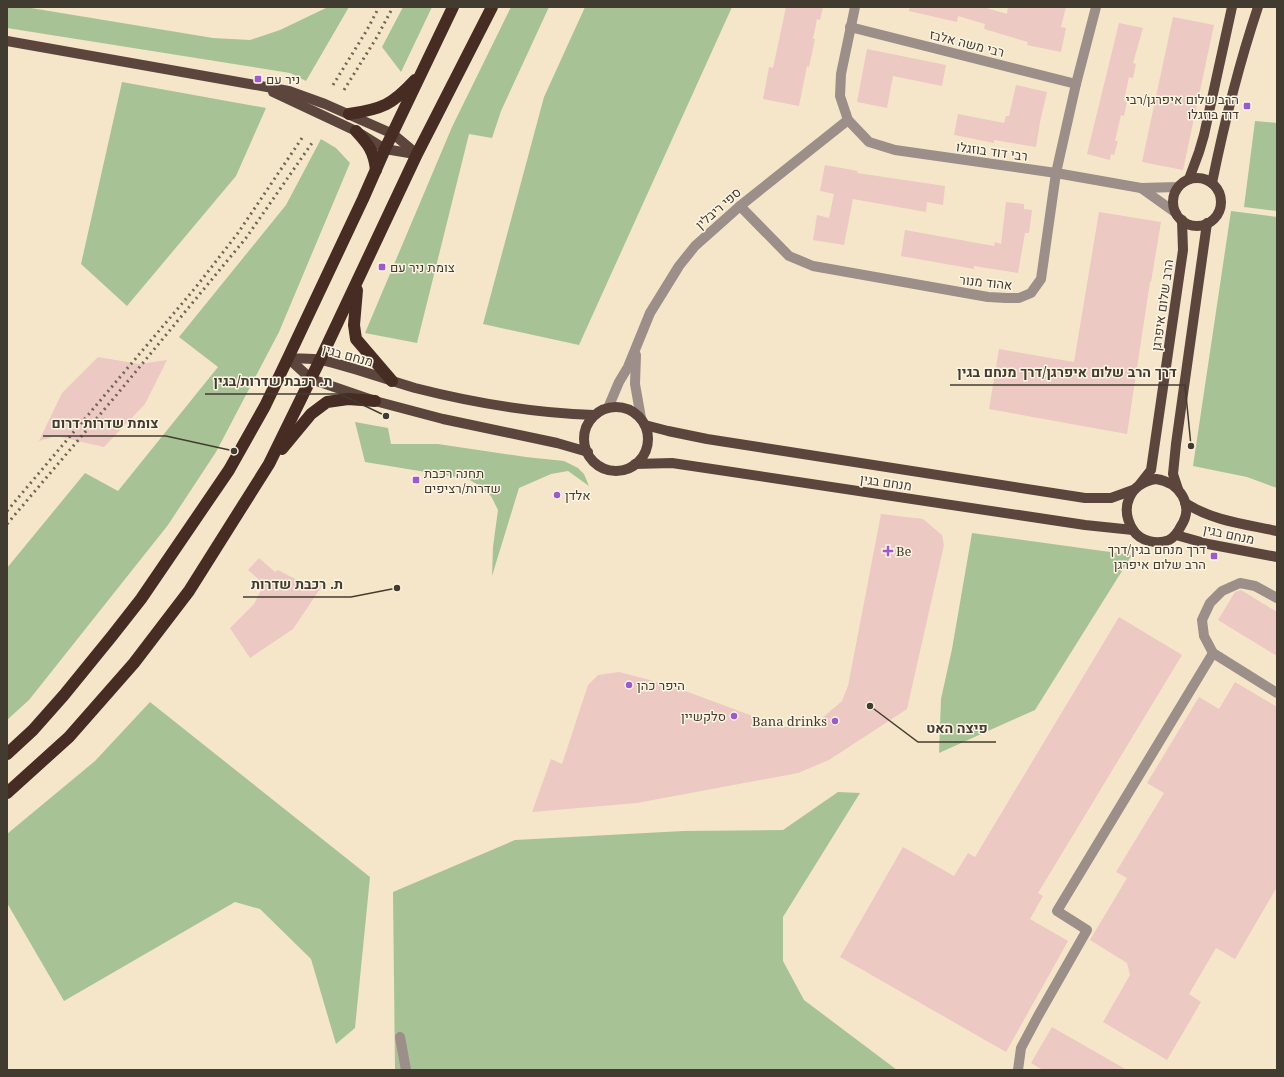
<svg xmlns="http://www.w3.org/2000/svg" width="1284" height="1077" font-family="'Noto Serif',Heebo,serif">
<style>
.green{fill:#a7c395}
.building{fill:#ecc9c2}
.lines{fill:none;stroke-linecap:round;stroke-linejoin:round}
.minor{stroke:#9c8e88;stroke-width:10}
.major{stroke:#5c453c;stroke-width:10}
.highway{stroke:#462c22;stroke-width:12}
.rail{stroke:#6f6656;stroke-width:3;stroke-dasharray:2 4;stroke-linecap:butt}
.poi-dot{fill:#9c5acf;stroke:#fdf4e3;stroke-width:1.5}
.labels{text-anchor:middle;dominant-baseline:central;stroke-width:3;stroke-linejoin:round;paint-order:stroke}
.street-label{font-size:13px;fill:#423c30;stroke:#fdf4e3}
.poi-label{font-size:13px;fill:#423c30;stroke:#fdf4e3;text-anchor:start}
.leader{fill:none;stroke:#423c30;stroke-width:1.5}
.callout-dot{fill:#423c30;stroke:#fdf4e3;stroke-width:1.5}
.callout-label{font-size:14px;text-anchor:middle;font-weight:bold;fill:#423c30;stroke:#fdf4e3;stroke-width:3;stroke-linejoin:round;paint-order:stroke}
</style>
<rect width="100%" height="100%" fill="#f5e6c9"/>
<g class="green">
<path d="M7 7H25L213 38 250 40 280 30 328 7H349L306 81 290 73 7 28Z"/>
<path d="M403 7H432L401 72 382 47Z"/>
<path d="M511 7H549L501 111 492 138 469 134 417 343 365 333 452 127Z"/>
<path d="M585 7H732L579 345 483 324 544 97Z"/>
<path d="M122 82 266 108 236 176 127 306 81 264Z"/>
<path d="M1255 121 1277 123V211L1244 207Z"/>
<path d="M321 139 336 148 350 163 279 332 216 452 168 525 29 700 7 720V568L85 473 118 491 218 367 179 337 286 205Z"/>
<path d="M1231 211 1277 217V488L1247 477 1193 466Z"/>
<path d="M355 422 388 428 391 444H438L526 457 564 461 578 468 584 474 589 486 568 471 551 474 519 488 492 576 493 547 498 510 491 496 480 486 468 479 365 462Z"/>
<path d="M972 533 1132 555 1035 710 939 753 941 699 952 649Z"/>
<path d="M150 702 370 877 355 1028 336 1044 311 959 260 909 235 902 64 1001 7 903V834L95 761Z"/>
<path d="M838 792 860 793 783 917V961L804 1000 897 1070H395L393 892 515 840 683 831 783 830Z"/>
</g>
<g class="building">
<path d="M786 7H823L820 20 817 19 813 39H815L809 67 807 66 799 106 763 99 769 67 773 68Z"/>
<path d="M910 7H983L1007 14 1008 7H1066L1061 27 1066 28 1061 52 1027 45 1028 42 984 29 985 24 958 16 957 22 909 11Z"/>
<path d="M1173 17 1214 25 1183 170 1142 162Z"/>
<path d="M1119 23 1143 28 1133 63 1136 64 1133 78 1129 77 1124 101 1127 102 1124 116 1121 115 1115 141H1118L1114 155 1111 154 1110 160 1087 154Z"/>
<path d="M867 49 946 65 942 86 893 76 887 108 857 102Z"/>
<path d="M1016 85 1047 92 1040 122 1036 147 994 140V143L954 135 958 114 1004 123 1006 116H1009Z"/>
<path d="M825 165 858 171 857 173 945 186 943 205 927 202 926 212 853 199 844 245 813 240 817 215 829 218 834 194 820 191Z"/>
<path d="M1006 202 1024 204V209L1032 210 1029 233H1025L1018 273 974 266V269L901 256 905 230 994 246 995 242 1001 244Z"/>
<path d="M1099 212 1161 222 1151 282H1150L1127 434 989 409 999 349 1074 362Z"/>
<path d="M98 357 139 364 167 360 145 404 104 447 56 436 39 441 62 393Z"/>
<path d="M881 514 923 519 942 535 944 545 907 709 829 760 798 773 637 803 532 812 551 759 562 764 588 685 598 675 619 672 669 685 782 727H805L821 719 842 701 848 686Z"/>
<path d="M259 558 275 572 278 570 299 581 322 586 293 629 250 658 230 628 254 604 264 584 248 570Z"/>
<path d="M1241 590 1277 612V656L1218 620 1235 592Z"/>
<path d="M1119 617 1182 655 1038 893 1043 896 1030 919 1068 941 1006 1052 840 957 903 847 954 876 968 853 975 857Z"/>
<path d="M1235 682 1277 707V887L1235 959 1216 948 1189 994 1201 1002 1167 1060 1103 1022 1130 975 1127 963 1090 940 1127 878 1116 872 1164 793 1147 783 1199 697 1219 709Z"/>
<path d="M1052 1027 1127 1070H1043L1031 1063Z"/>
</g>
<g class="lines">
<g class="minor">
<path d="M855 7 841 74 840 96 848 120 869 142 895 150 1056 173 1141 188 1178 187"/>
<path d="M850 27 1076 84"/>
<path d="M1141 188 1176 213"/>
<path d="M740 206 789 256 813 266 988 297 1006 298H1019L1031 293 1041 279 1056 173 1076 84 1096 7"/>
<path d="M636 355 635 384 641 418"/>
<path d="M608 408 619 382 628 367 650 313 679 266 695 246 740 206 848 120"/>
<path d="M1277 598 1255 586 1240 583 1222 591 1210 603 1202 620 1204 636 1213 653 1277 693"/>
<path d="M400 1037 406 1070"/>
<path d="M1018 1070 1021 1048 1038 1016 1087 930 1057 911 1213 653"/>
</g>
<g class="major">
<path d="M7 41 289 91 325 104 393 134 417 154"/>
<path d="M273 92 356 131 385 149 415 154"/>
<circle cx="1197" cy="202" r="24"/>
<path d="M1189 179 1199 152 1204 135 1232 7"/>
<path d="M1212 183C1224 124 1239 64 1258 7"/>
<path d="M288 358 311 379 375 401 443 419 557 443 588 452"/>
<path d="M288 358C299 359 311 358 322 360 353 367 384 379 415 388 474 403 534 413 594 415"/>
<circle cx="616" cy="439" r="32"/>
<path d="M645 425 668 431 707 439 1085 498H1111L1133 490"/>
<path d="M635 464 672 463 1085 525 1133 530"/>
<path d="M1156 479C1179 482 1195 505 1181 526 1178 532 1175 537 1169 540 1157 545 1140 541 1133 530 1119 507 1130 483 1156 479Z"/>
<path d="M1140 484 1151 470 1183 250 1182 220"/>
<path d="M1178 489 1173 474 1176 444 1207 223"/>
<path d="M1185 503C1213 521 1245 524 1277 531"/>
<path d="M1176 535 1208 544 1277 557"/>
</g>
<g class="highway">
<path d="M349 114C382 109 392 105 415 80"/>
<path d="M356 131C368 144 374 151 376 170"/>
<path d="M357 290 354 325 356 339 392 381"/>
<path d="M282 449 311 414 327 402 348 399 375 401"/>
<path d="M7 754 33 730 64 695 112 636 141 599 229 470 265 406 288 358 363 199 385 149 453 7"/>
<path d="M7 793 69 737 134 663 189 591 269 464 320 360 417 154 492 7"/>
</g>
<g class="rail">
<path d="M333 85 367 30 379 7"/>
<path d="M344 90 377 37 393 7"/>
<path d="M7 511 196 287 238 233 302 138"/>
<path d="M7 524 114 398 246 238 312 143"/>
</g>
</g>
<g class="poi-dot">
<rect x="254" y="75" width="8" height="8" rx="2"/>
<rect x="1243" y="102" width="8" height="8" rx="2"/>
<rect x="378" y="263" width="8" height="8" rx="2"/>
<rect x="412" y="476" width="8" height="8" rx="2"/>
<circle cx="557" cy="495" r="4"/>
<path d="M886 545h4v4h4v4h-4v4h-4v-4h-4v-4h4z"/>
<rect x="1210" y="552" width="8" height="8" rx="2"/>
<circle cx="629" cy="685" r="4"/>
<circle cx="734" cy="716" r="4"/>
<circle cx="835" cy="721" r="4"/>
</g>
<g class="labels">
<g class="street-label">
<text transform="translate(967 43) rotate(14)">רבי משה אלבז</text>
<text transform="translate(992 151) rotate(8)">רבי דוד בוזגלו</text>
<text transform="translate(718 208) rotate(-41)">ספי ריבלין</text>
<text transform="translate(986 282) rotate(6)">אהוד מנור</text>
<text transform="translate(1162 305) rotate(-82)">הרב שלום איפרגן</text>
<text transform="translate(348 355) rotate(15)">מנחם בגין</text>
<text transform="translate(886 482) rotate(8)">מנחם בגין</text>
<text transform="translate(1229 534) rotate(12)">מנחם בגין</text>
</g>
<g class="poi-label">
<text x="266" y="79">ניר עם</text>
<text x="1239" y="99" text-anchor="end">הרב שלום איפרגן/רבי<tspan x="1239" dy="15">דוד בוזגלו</tspan></text>
<text x="390" y="267">צומת ניר עם</text>
<text x="424" y="473">תחנה רכבת<tspan x="424" dy="15">שדרות/רציפים</tspan></text>
<text x="565" y="495">אלדן</text>
<text x="1206" y="549" text-anchor="end">דרך מנחם בגין/דרך<tspan x="1206" dy="15">הרב שלום איפרגן</tspan></text>
<text x="896" y="551">Be</text>
<text x="637" y="685">היפר כהן</text>
<text x="726" y="716" text-anchor="end">סלקשיין</text>
<text x="827" y="721" text-anchor="end">Bana drinks</text>
</g>
</g>
<path class="leader" d="M1191 446L1185 385H950M386 416L340 394H205M234 451L166 436H43M397 588L351 597H243M870 706L918 742H996"/>
<g class="callout-dot">
<circle cx="1191" cy="446" r="4"/>
<circle cx="386" cy="416" r="4"/>
<circle cx="234" cy="451" r="4"/>
<circle cx="397" cy="588" r="4"/>
<circle cx="870" cy="706" r="4"/>
</g>
<g class="callout-label">
<text x="1067" y="377">דרך הרב שלום איפרגן/דרך מנחם בגין</text>
<text x="273" y="386">ת. רכבת שדרות/בגין</text>
<text x="105" y="428">צומת שדרות דרום</text>
<text x="297" y="589">ת. רכבת שדרות</text>
<text x="957" y="733">פיצה האט</text>
</g>
<rect width="1284" height="1077" fill="none" stroke="#423c30" stroke-width="16"/>
</svg>
